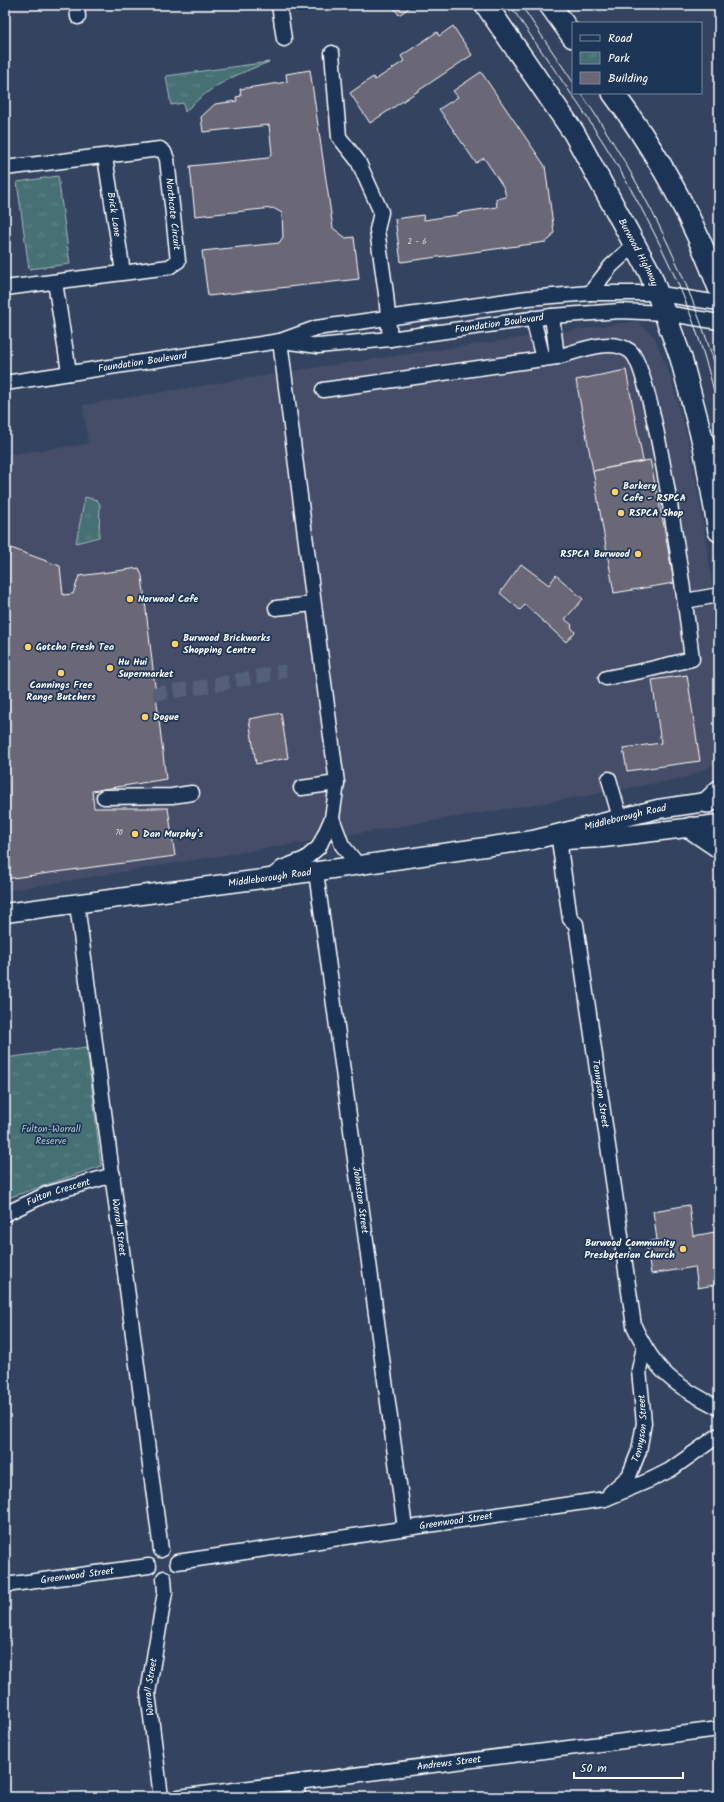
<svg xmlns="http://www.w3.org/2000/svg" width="724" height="1802" font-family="Kalam,sans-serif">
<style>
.built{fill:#444e67}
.park{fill:url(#park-tufts);stroke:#a3b8ba}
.building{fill:#6b6776;stroke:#fff}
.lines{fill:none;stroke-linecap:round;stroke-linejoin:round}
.minor-tunnel{stroke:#526078;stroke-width:14;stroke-dasharray:14 7;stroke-linecap:butt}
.minor-casing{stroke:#fff;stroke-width:17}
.major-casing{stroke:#fff;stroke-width:21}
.highway-casing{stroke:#fff;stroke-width:24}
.minor{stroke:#1d3557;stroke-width:14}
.major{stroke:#1d3557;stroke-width:18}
.highway{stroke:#1d3557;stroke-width:21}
.tram{stroke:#fff;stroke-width:1}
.poi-dot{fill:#ffd166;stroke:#1d3557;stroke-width:1.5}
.labels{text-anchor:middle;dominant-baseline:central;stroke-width:3.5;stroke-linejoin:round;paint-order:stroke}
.number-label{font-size:8px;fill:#dad9dd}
.street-label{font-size:10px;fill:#fff;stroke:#1d3557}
.poi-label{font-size:10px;font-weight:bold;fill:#fff;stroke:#1d3557;text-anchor:start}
.park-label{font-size:10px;fill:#b5c6c8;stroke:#1d3557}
</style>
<defs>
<pattern id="park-tufts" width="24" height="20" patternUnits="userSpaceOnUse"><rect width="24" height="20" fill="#477075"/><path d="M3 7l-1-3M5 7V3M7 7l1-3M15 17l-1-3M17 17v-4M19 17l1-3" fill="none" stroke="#63858a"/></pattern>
</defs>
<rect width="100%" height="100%" fill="#344460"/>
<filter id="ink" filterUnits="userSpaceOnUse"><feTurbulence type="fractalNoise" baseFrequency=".025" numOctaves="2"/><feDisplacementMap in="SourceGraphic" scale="8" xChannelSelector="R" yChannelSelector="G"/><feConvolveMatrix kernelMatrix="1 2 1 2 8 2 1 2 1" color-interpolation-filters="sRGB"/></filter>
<g filter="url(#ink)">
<path class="built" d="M637 321 655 338 671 379 689 444 707 547 719 638V756L714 765 684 778 585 796 5 891V455L88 444 83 405 312 368Z"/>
<g class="park">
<path d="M269 62C235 75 211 85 185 112L183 103 171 105 166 76Z"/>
<path d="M58 176 70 264 29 269 17 182Z"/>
<path d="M85 497 97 500 100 504 99 537 76 543Z"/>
<path d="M87 1047 101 1166 5 1199V1058Z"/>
</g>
<g class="building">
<path d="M392 5H413L399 15Z"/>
<path d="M453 26 472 55 370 123 350 93 373 77 375 80 404 61 401 56 437 32 439 36Z"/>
<path d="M310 70 333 228 346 238 354 237 359 279 208 296 202 251 279 243 283 237 282 213 273 208 195 216 190 166 268 158 272 153 269 125 203 132 201 117 215 104 237 101 236 97 241 96 240 89 287 82 286 74Z"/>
<path d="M481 72 545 166 554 232 551 238 546 242 401 262 395 219 423 215 424 220 457 215V213L497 207 496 199 506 197 504 188 484 158 476 163 439 109 458 97 453 91Z"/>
<path d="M626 370 643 461 593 471 576 380Z"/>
<path d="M650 460 664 526 674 583 614 593 593 471Z"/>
<path d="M11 548 60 566 63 595 73 594 79 576 139 568 142 576 166 779 92 791 94 808H168L175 856 5 879V564Z"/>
<path d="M521 564 549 585 556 575 583 599 565 619 572 625 571 627 575 632 566 642 525 605 520 610 500 593Z"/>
<path d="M687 675 700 761 627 771 623 748 661 743 652 680Z"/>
<path d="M281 713 288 758 256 764 249 719Z"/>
<path d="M689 1205 693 1236 715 1232 719 1256V1284L698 1288 695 1267 651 1274 646 1242 657 1240 653 1211Z"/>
</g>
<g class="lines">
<path class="minor-tunnel" d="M153 694 203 687 286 671"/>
<g class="minor-casing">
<g id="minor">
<path d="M77 5 78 17"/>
<path d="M279 5 284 39"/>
<path d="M332 53 339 137 358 161 381 212 377 230 386 294 390 339"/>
<path id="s1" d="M105 157 123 272"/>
<path id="s2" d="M5 168 160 149 164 152 167 159 178 261 169 267 5 288"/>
<path d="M55 282 69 372"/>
<path d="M590 293 611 266 635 244"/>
<path d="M552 316 557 357"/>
<path d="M533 318 543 359"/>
<path id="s3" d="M283 341 318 346 390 339 552 316 620 311 665 313 719 322"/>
<path id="s4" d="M5 383 280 341 316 328 528 298 590 293H654L719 303"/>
<path d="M323 390 557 357C579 351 610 337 630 351 655 369 687 616 692 659L642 671 606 678"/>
<path d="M685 601 719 595"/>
<path d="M276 608 313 604"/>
<path d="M609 779 620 818"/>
<path d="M301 788 337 783"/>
<path d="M104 797 172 796 192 793"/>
<path d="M332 818 342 845 359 866"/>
<path id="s5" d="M559 840 570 919 576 924 634 1326C656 1373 674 1385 719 1408"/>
<path id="s6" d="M316 872 405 1528"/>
<path d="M270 878 282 868 305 859 319 847 332 818 337 783 280 341"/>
<path id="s7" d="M77 904 161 1550"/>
<path id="s8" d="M5 1214 47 1194 113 1175"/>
<path id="s9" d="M610 1493 629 1476 639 1451 644 1423 639 1370 644 1347"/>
<path id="s10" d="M177 1562 605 1499 650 1480 670 1470 719 1435"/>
<path id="s11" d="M5 1585 149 1566"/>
<path d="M296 1783 298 1797"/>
<path id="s12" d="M161 1797 148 1693 165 1592 164 1578"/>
<path id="s13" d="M179 1797 719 1729"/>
</g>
</g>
<g class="major-casing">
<g id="major">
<path d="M564 840 603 838 719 824"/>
<path id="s14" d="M5 913 270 878 533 840 658 809 719 800"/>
</g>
</g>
<g class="highway-casing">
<g id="highway">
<path id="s15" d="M486 5 574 133 650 273 681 358 704 446 719 531"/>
<path d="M550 5 573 37"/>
<path d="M613 93C658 153 693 218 719 288"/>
<path d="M708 802 719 791"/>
<path d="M691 828 719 847"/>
</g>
</g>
<use href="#minor" class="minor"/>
<use href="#major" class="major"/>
<use href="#highway" class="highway"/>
<g class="tram">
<path d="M510 5C541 52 575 97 605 145 642 206 683 283 703 352 709 371 714 391 719 410"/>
<path d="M521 5 573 82"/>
<path d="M581 93C642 183 688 273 719 378"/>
</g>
</g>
</g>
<g class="poi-dot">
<circle cx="615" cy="492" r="4"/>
<circle cx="621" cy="513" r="4"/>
<circle cx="638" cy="554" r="4"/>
<circle cx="130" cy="599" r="4"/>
<circle cx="175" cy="644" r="4"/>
<circle cx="28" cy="647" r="4"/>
<circle cx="110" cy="668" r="4"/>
<circle cx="61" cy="673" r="4"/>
<circle cx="145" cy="717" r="4"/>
<circle cx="135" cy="834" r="4"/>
<circle cx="683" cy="1249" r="4"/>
</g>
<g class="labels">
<g class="number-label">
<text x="417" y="241">2 - 6</text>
<text x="119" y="832">70</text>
</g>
<g class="street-label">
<text stroke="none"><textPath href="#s1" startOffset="58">Brick Lane</textPath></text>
<text stroke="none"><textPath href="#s2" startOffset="224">Northcote Circuit</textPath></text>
<text stroke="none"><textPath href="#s15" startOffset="291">Burwood Highway</textPath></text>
<text stroke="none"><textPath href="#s3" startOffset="218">Foundation Boulevard</textPath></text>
<text stroke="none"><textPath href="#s4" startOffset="139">Foundation Boulevard</textPath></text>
<text stroke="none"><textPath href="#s14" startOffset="628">Middleborough Road</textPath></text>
<text stroke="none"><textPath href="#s14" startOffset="267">Middleborough Road</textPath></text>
<text stroke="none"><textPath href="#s5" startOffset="259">Tennyson Street</textPath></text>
<text stroke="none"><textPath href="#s8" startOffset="58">Fulton Crescent</textPath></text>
<text stroke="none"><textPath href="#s6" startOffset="331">Johnston Street</textPath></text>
<text stroke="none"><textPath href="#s7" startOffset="326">Worrall Street</textPath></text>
<text stroke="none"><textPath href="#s9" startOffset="75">Tennyson Street</textPath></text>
<text stroke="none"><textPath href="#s10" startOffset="282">Greenwood Street</textPath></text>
<text stroke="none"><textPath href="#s11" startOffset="73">Greenwood Street</textPath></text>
<text stroke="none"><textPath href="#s12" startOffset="111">Worrall Street</textPath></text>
<text stroke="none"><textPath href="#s13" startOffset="272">Andrews Street</textPath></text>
</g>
<g class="poi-label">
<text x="623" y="486">Barkery<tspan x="623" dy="12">Cafe - RSPCA</tspan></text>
<text x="629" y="513">RSPCA Shop</text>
<text x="630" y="554" text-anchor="end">RSPCA Burwood</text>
<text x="138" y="599">Norwood Cafe</text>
<text x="183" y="638">Burwood Brickworks<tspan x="183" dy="12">Shopping Centre</tspan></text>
<text x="36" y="647">Gotcha Fresh Tea</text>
<text x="118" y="662">Hu Hui<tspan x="118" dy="12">Supermarket</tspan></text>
<text x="61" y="685" text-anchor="middle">Cannings Free<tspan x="61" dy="12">Range Butchers</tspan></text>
<text x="153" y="717">Dogue</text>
<text x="143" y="834">Dan Murphy's</text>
<text x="675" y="1243" text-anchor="end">Burwood Community<tspan x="675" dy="12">Presbyterian Church</tspan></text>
</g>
<g class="park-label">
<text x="51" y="1129">Fulton-Worrall<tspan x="51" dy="12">Reserve</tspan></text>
</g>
</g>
<rect width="724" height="1802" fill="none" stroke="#1d3557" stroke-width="20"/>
<rect x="10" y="10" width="704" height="1782" fill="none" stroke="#fff" stroke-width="1.5" filter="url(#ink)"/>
<rect x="572" y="22" width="130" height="72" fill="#1d3557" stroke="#77869a"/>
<rect x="580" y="35" width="20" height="6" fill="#1d3557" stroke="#77869a"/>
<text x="608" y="42" font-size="12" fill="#ffffff">Road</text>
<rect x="580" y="52" width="20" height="12" fill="url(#park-tufts)" stroke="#77869a"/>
<text x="608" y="62" font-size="12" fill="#ffffff">Park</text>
<rect x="580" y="72" width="20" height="12" fill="#6b6776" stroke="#77869a"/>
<text x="608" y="82" font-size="12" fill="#ffffff">Building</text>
<path d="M574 1772v6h109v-6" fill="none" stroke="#ffffff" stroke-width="2"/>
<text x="580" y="1772" font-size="12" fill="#ffffff" stroke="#1d3557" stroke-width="3" paint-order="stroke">50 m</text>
</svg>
